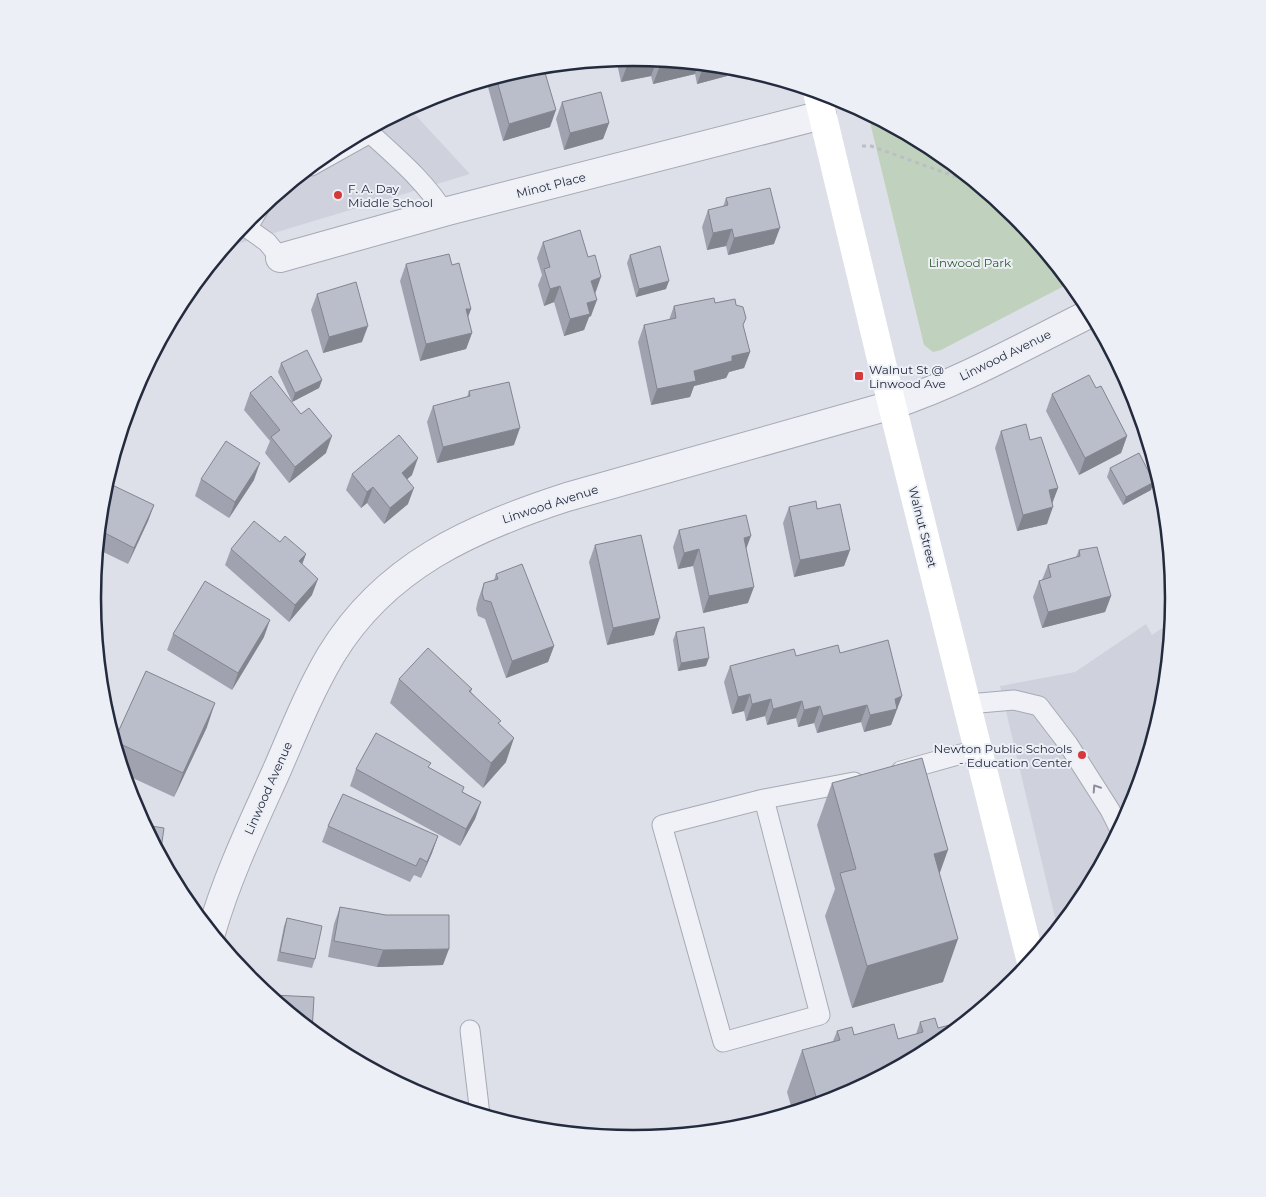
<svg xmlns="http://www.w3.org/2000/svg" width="1266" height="1197" font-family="Montserrat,sans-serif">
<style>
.built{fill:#cfd2dd}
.green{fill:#c0d2bd}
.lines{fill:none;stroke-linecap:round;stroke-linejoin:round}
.service-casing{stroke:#a6aab5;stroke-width:21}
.minor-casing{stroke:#a6aab5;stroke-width:30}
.path{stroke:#bbbec6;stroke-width:3;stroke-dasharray:4 4;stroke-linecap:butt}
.service{stroke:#f0f1f6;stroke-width:19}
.minor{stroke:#f0f1f6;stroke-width:28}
.secondary{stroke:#fff;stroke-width:28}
.wall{fill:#a0a3af}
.shaded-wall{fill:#82858e}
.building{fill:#babecb;stroke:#82858e}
.oneway{stroke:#8a8e9a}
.poi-dot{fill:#d6393a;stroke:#eceff5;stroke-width:2}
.labels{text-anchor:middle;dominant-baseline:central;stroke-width:4;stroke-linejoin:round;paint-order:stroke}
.street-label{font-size:12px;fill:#252b3f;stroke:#eceff5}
.poi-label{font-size:12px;fill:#252b3f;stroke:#eceff5;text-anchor:start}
.park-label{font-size:12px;fill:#345c32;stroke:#eceff5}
.rim{fill:none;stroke:#252b3f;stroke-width:2.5}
</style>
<rect width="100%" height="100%" fill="#dde0e8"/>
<g class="built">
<path d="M409 108 470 174 224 248 251 216 333 149Z"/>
<path d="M1172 622 1164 704 1133 806 1083 899 1058 930 1000 686 1075 672 1146 624 1152 635Z"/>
</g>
<path class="green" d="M868 114 934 149 1016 216 1070 283 941 350 933 352 924 345Z"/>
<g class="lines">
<g class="service-casing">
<g id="service">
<path d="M368 130 370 133C397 158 425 181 444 212"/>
<path d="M311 166 370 133"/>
<path d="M243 225 267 242 280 258"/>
<path d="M248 227 258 210"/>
<path d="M968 704 1014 700 1039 706 1068 744 1110 810 1120 830"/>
<path d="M901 771 979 749"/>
<path d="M764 799 820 1015 723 1042 662 825 764 799 854 782"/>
<path d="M470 1030 480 1115"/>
</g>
</g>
<g class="minor-casing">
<g id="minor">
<path d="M280 258 444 212 822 115"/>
<path d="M211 933C227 877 252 825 276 772 293 733 309 692 331 655 385 566 471 528 567 497L892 405C961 382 1026 345 1091 313"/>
</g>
</g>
<path class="path" d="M862 146H871L976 184"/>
<use href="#service" class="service"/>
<use href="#minor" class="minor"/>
<path class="secondary" d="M817 92 892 405 1031 962"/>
</g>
<g class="wall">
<path d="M633 58 730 67 727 76 697 84 695 74 653 84 651 76 621 82 616 59Z"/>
<path d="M528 68 550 127 503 141 486 80Z"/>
<path d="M562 102 609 123 603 139 564 150 556 119Z"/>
<path d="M726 198 774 244 728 255 726 246 707 250 702 227 708 210 723 207Z"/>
<path d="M543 242 595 294 591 316 589 317 584 330 564 336 554 302 544 306 538 285 542 275 537 258Z"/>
<path d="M630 255 666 289 636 297 627 263Z"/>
<path d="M406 264 452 265 471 309 468 317 472 333 466 349 420 361 400 281Z"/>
<path d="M317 294 362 342 323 353 311 310Z"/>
<path d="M715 303 736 305 743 327 750 352 744 368 729 372 726 378 694 386 690 397 651 405 638 342 644 325 669 320 674 306Z"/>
<path d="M281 363 322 380 319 388 292 402 278 372Z"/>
<path d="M1096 388 1127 436 1121 453 1079 475 1046 411 1052 394Z"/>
<path d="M469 391 514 445 437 463 427 422 433 406 467 397Z"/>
<path d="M250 393 326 453 289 483 265 453 270 441 244 410Z"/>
<path d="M1001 431 1030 440 1058 488 1052 503 1047 524 1017 531 995 448Z"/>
<path d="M1110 468 1151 490 1123 505 1107 477Z"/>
<path d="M352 474 412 475 407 479 408 504 384 524 367 503 361 508 346 490Z"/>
<path d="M201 479 254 480 229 518 195 496Z"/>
<path d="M102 493 154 505 148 521 128 564 97 549Z"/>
<path d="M789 507 817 509 850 550 844 566 794 577 783 523Z"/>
<path d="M679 530 746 550 748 603 703 613 693 566 678 569 673 547Z"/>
<path d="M280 542 306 554 302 564 312 595 289 622 225 565 231 549Z"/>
<path d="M595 545 654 635 607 645 589 562Z"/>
<path d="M1079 550 1111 596 1105 612 1042 628 1033 597 1039 581 1042 580 1048 565 1076 557Z"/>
<path d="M496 574 554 646 548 662 506 678 485 619 478 616 476 609 478 600 484 583 494 580Z"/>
<path d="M676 632 706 666 678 671 673 640Z"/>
<path d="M173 634 264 637 232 690 167 650Z"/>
<path d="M840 653 902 696 891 725 864 732 861 722 817 733 814 723 798 727 796 718 767 725 765 716 746 721 744 711 732 714 724 682 730 666 796 656Z"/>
<path d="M146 671 207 727 174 797 124 774 114 742Z"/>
<path d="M399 679 472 689 471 692 500 725 506 762 483 788 390 703Z"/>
<path d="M429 768 463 792 481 802 475 819 460 846 350 786 356 769Z"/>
<path d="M832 783 943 982 852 1008 825 916 835 889 817 825Z"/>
<path d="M328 826 438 836 432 853 421 878 414 875 410 882 322 842Z"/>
<path d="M340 907 443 965 377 967 328 957 334 924Z"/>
<path d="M287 918 315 959 312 968 277 961 284 926Z"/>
<path d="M920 1022 938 1028 840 1098 793 1113 787 1092 802 1050 833 1041 837 1031 854 1035 898 1039 916 1034Z"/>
</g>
<g class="shaded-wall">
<path d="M655 60H657L651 76 621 82 627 66Z"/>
<path d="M681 62 698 64 695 74 653 84 659 68Z"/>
<path d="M711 65 730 67 727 76 697 84 703 67Z"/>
<path d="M556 110 550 127 503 141 509 124Z"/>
<path d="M609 123 603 139 564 150 570 133Z"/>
<path d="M780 228 774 244 728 255 734 238Z"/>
<path d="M732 229 726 246 707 250 713 233Z"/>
<path d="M601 277 595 294 591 281Z"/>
<path d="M669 281 666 289 636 297 639 289Z"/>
<path d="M560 286 554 302 544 306 550 289Z"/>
<path d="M597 300 591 316 589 317 584 330 564 336 570 319 587 303Z"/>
<path d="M466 309H471L465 325Z"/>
<path d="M368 326 362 342 323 353 329 337Z"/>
<path d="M472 333 466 349 420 361 426 344Z"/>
<path d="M750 352 744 368 729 372 726 378 694 386 690 397 651 405 657 389 694 371 732 356Z"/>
<path d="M322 380 319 388 292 402 295 393Z"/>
<path d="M520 428 514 445 437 463 443 447Z"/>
<path d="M332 436 326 453 289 483 295 467Z"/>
<path d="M1127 436 1121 453 1079 475 1085 458Z"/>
<path d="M418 458 412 475 396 489 402 473Z"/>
<path d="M260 463 254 480 229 518 235 502Z"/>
<path d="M1154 482 1151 490 1123 505 1126 497Z"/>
<path d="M373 487 367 503 361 508 367 492Z"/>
<path d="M414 488 408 504 384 524 390 508Z"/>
<path d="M1058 488 1052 504 1049 490Z"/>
<path d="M154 505 148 521 128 564 134 548Z"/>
<path d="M1053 507 1047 524 1017 531 1023 515Z"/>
<path d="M751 536 745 552 744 538Z"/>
<path d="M699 549 693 566 678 569 684 553Z"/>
<path d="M850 550 844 566 794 577 800 560Z"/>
<path d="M306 554 300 570 299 561Z"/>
<path d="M318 579 312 595 289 622 295 605Z"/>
<path d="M754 587 748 603 703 613 709 596Z"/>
<path d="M1111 596 1105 612 1042 628 1048 612Z"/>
<path d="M660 618 654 635 607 645 613 628Z"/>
<path d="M270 620 264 637 232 690 238 673Z"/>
<path d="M554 646 548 662 506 678 512 661Z"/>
<path d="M709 658 706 666 678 671 681 663Z"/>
<path d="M750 694 744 711 732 714 738 697Z"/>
<path d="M902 696 891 725 864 732 870 715 895 699Z"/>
<path d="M771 699 765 716 746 721 752 704Z"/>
<path d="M802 701 796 718 767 725 773 709Z"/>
<path d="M215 703 207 727 174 797 183 773Z"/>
<path d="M867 705 861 722 817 733 823 716Z"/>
<path d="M820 706 814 723 798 727 804 710Z"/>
<path d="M514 738 506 762 483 788 491 763Z"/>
<path d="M481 802 475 819 460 846 466 829Z"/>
<path d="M438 836 432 853 421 878 427 862Z"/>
<path d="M948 850 933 892 934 854Z"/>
<path d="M958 939 943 982 852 1008 867 966Z"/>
<path d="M449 949 443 965 377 967 383 950Z"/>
<path d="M844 1096 840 1098 817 1105 818 1103Z"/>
</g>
<g class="building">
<path d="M625 58H633L655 60 627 66Z"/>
<path d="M657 60 681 62 659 68Z"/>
<path d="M702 64 711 65 703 67Z"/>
<path d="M543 66 556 110 509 124 496 77 528 68Z"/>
<path d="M601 92 609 123 570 133 562 102Z"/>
<path d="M770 188 780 228 734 238 732 229 713 233 708 210 728 205 726 198Z"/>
<path d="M580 230 588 257 595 255 601 277 591 281 597 300 587 303 590 314 570 319 560 286 550 289 544 269 550 267 543 242Z"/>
<path d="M660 246 669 281 639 289 630 255Z"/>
<path d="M449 254 452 265 459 263 471 309H466L472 333 426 344 406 264Z"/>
<path d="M356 282 368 326 329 337 317 294Z"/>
<path d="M714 298 715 303 735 299 736 305 743 307 746 318 743 325 750 352 732 356V361L694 371 696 381 657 389 644 325 676 318 674 306Z"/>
<path d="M307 350 322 380 295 393 281 363Z"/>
<path d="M1089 375 1096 388 1101 386 1127 436 1085 458 1052 394Z"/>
<path d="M271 376 301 414 309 408 332 436 295 467 271 437 280 430 250 393Z"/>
<path d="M509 382 520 428 443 447 433 406 470 396 469 391Z"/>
<path d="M1026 424 1030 440 1041 437 1058 488 1049 490 1053 507 1023 515 1001 431Z"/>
<path d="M399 435 418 458 402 473 414 488 390 508 373 487 367 492 352 474Z"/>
<path d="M226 441 260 463 235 502 201 479Z"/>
<path d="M1139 453 1154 482 1126 497 1110 468Z"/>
<path d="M106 482 154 505 134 548 103 532 100 539 98 538 102 493Z"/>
<path d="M816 501 817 509 840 504 850 550 800 560 789 507Z"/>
<path d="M746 515 751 536 744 538 754 587 709 596 699 549 684 553 679 530Z"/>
<path d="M254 521 280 542 285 536 306 554 299 561 318 579 295 605 231 549Z"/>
<path d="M641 535 660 618 613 628 595 545Z"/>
<path d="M1097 547 1111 596 1048 612 1039 581 1051 577 1048 565 1080 556 1079 550Z"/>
<path d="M522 564 554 646 512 661 491 602 484 600 482 593 484 583 498 579 496 574Z"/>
<path d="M205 581 270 620 238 673 173 634Z"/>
<path d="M704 627 709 658 681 663 676 632Z"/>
<path d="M888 640 902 696 895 699 897 709 870 715 867 705 823 716 820 706 804 710 802 701 773 709 771 699 752 704 750 694 738 697 730 666 794 649 796 656 838 645 840 653Z"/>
<path d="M428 648 472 689 469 691 501 721 498 723 514 738 491 763 399 679Z"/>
<path d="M146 671 215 703 183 773 114 741Z"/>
<path d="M376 733 431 763 428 767 464 787 462 792 481 802 466 829 356 769Z"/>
<path d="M922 758 948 850 934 854 958 939 867 966 840 873 856 869 832 783Z"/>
<path d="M343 794 438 836 427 862 420 858 416 866 328 826Z"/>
<path d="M144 825 164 828 160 856Z"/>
<path d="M340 907 386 915H449V949L383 950 334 941Z"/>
<path d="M287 918 322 926 315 959 280 952Z"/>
<path d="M272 995 314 997 312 1032 271 998Z"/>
<path d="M935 1018 938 1028 969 1020 933 1048 844 1096 818 1103 802 1050 840 1040 837 1031 852 1027 854 1035 894 1024 898 1039 923 1032 920 1022Z"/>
</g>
<defs><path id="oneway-chevron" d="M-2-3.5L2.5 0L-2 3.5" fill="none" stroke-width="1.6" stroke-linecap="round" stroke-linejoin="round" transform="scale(1.25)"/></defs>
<use class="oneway" href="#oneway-chevron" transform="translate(1096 788) rotate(-123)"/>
<g class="poi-dot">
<circle cx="338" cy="195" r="5"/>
<rect x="854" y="371" width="10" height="10" rx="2.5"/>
<circle cx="1082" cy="755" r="5"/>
</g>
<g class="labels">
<g class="street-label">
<text transform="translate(551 185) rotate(-14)">Minot Place</text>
<text transform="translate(1005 355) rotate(-26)">Linwood Avenue</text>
<text transform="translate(550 504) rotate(-18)">Linwood Avenue</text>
<text transform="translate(923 527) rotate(76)">Walnut Street</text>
<text transform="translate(268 788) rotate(-66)">Linwood Avenue</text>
</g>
<g class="poi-label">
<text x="348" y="188">F. A. Day<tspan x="348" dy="14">Middle School</tspan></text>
<text x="869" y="369">Walnut St @<tspan x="869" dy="14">Linwood Ave</tspan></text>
<text x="1072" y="748" text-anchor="end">Newton Public Schools<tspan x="1072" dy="14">- Education Center</tspan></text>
</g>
<g class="park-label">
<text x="970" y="262">Linwood Park</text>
</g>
</g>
<path d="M0 0H1266V1197H0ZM101 598a532 532 0 1 1 1064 0a532 532 0 1 1-1064 0Z" fill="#eceff5" fill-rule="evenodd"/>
<path class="rim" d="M101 598a532 532 0 1 1 1064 0a532 532 0 1 1-1064 0Z"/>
</svg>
